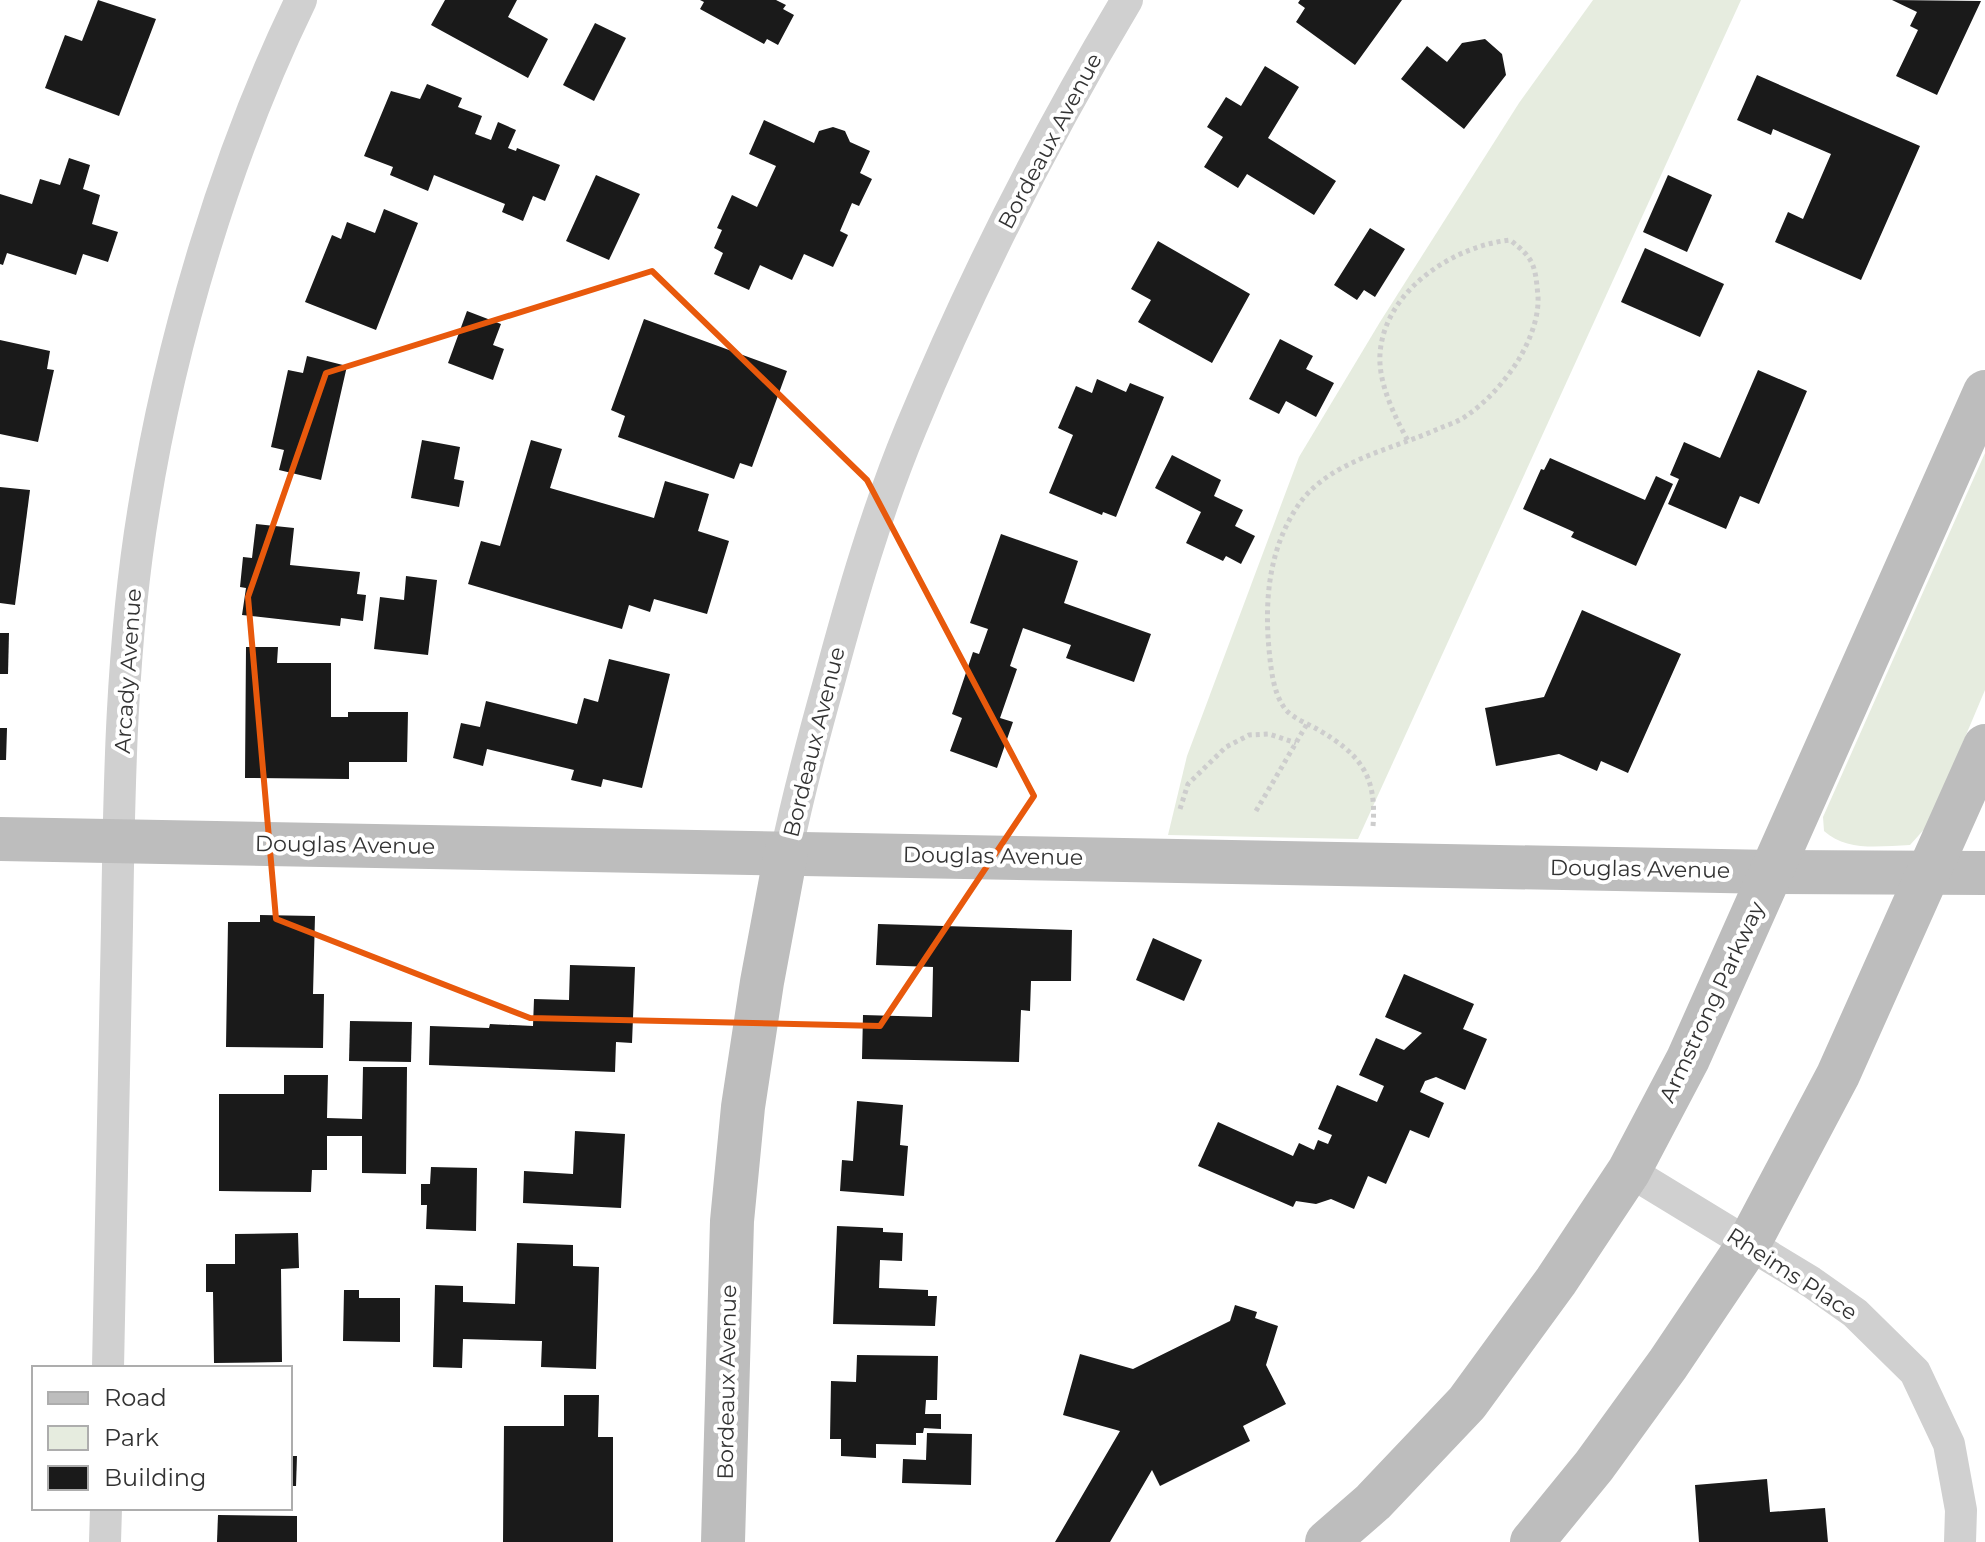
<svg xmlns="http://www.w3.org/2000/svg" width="1985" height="1542" font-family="Montserrat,sans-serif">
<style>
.green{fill:#e6ecdf}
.building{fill:#1a1a1a}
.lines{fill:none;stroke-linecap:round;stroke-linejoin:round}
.path{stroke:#cdcdcd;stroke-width:5;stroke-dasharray:4 4;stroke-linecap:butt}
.street{stroke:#d0d0d0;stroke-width:32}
.secondary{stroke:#bdbdbd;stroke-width:44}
.marked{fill:none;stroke:#e8590c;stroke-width:6;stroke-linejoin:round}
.labels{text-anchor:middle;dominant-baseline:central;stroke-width:8;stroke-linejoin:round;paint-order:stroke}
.street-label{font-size:22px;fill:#333;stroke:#fff}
</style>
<rect width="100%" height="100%" fill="#fff"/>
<g class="green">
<path d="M1593 0H1741L1358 839 1168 835 1187 756 1299 457 1380 322 1519 103Z"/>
<path d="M1985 453V690L1928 825 1910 845C1880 846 1847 852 1824 831L1823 817Z"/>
</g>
<g class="building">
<path d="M98 0 156 19 119 116 45 88 65 35 82 41Z"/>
<path d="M445 0H517L508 17 548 39 528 78 431 25Z"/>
<path d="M700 0H776L786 5 783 9 794 15 778 45 767 39 764 44 700 9 704 2Z"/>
<path d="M1300 0H1402L1355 65 1296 22 1305 8 1298 3Z"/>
<path d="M1892 0 1981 1 1937 95 1896 76 1918 30 1910 26 1917 12Z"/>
<path d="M595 23 626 38 594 101 563 85Z"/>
<path d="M1485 39 1502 54 1506 75 1464 129 1401 79 1427 46 1447 62 1462 43Z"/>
<path d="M1265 66 1299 87 1268 138 1336 181 1314 215 1247 174 1238 188 1204 167 1223 137 1207 127 1226 97 1241 106Z"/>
<path d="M1757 75 1920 146 1861 280 1775 242 1788 212 1803 219 1831 154 1773 129 1771 135 1737 120Z"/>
<path d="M427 84 462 98 458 107 482 116 475 134 491 140 498 122 516 130 508 148 516 151 517 148 560 165 545 201 533 196 523 221 502 212 505 204 434 175 428 191 390 175 393 167 364 156 391 91 420 99Z"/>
<path d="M764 120 814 143 819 131 833 127 845 131 850 142 870 151 860 173 872 179 859 206 852 203 840 231 848 235 833 267 804 254 792 280 760 265 749 290 714 274 723 253 714 248 722 230 717 228 732 195 757 207 776 166 749 154Z"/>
<path d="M69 158 90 165 83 189 100 195 92 224 118 232 108 262 83 254 76 275 7 253 3 265 0 264V194L32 204 40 179 60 185Z"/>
<path d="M596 175 640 194 609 260 566 241Z"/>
<path d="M1668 175 1712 195 1687 252 1643 232Z"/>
<path d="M384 209 418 223 376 330 305 302 332 235 341 239 347 222 375 233Z"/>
<path d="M1370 228 1405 249 1375 297 1364 290 1357 300 1334 285Z"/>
<path d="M1158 241 1250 294 1212 363 1138 322 1151 300 1131 289Z"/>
<path d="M1645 248 1724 284 1700 337 1621 302Z"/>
<path d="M467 311 501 324 493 345 504 349 493 380 448 363Z"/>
<path d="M644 319 787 371 752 467 740 463 734 479 618 437 625 416 611 410Z"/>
<path d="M1280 339 1313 356 1306 369 1334 383 1316 417 1286 401 1279 414 1249 399Z"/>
<path d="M0 340 50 351 47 369 54 370 38 442 0 434Z"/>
<path d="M307 356 347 366 321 480 279 470 284 450 271 447 288 370 303 373Z"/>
<path d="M1758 370 1807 391 1759 504 1740 496 1726 529 1668 504 1679 479 1670 475 1684 442 1720 458Z"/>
<path d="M1097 379 1126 392 1130 383 1164 397 1116 517 1103 512 1102 515 1049 493 1073 435 1058 428 1076 386 1092 393Z"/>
<path d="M422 440 460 447 454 479 464 481 459 507 411 498Z"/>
<path d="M531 440 562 449 550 488 654 518 665 481 709 494 698 531 729 541 707 614 654 599 650 612 629 605 622 629 468 584 481 541 500 546Z"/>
<path d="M1172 455 1221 480 1214 496 1243 510 1235 526 1255 536 1241 564 1226 556 1223 561 1186 543 1201 512 1155 488Z"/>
<path d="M1550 458 1645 500 1656 476 1673 484 1636 566 1571 537 1574 532 1523 509 1541 469 1544 470Z"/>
<path d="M0 487 30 490 15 605 0 603Z"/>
<path d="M256 524 294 528 290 565 360 572 357 594 366 595 363 621 341 618 340 626 242 615 246 588 240 587 243 557 252 558Z"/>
<path d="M1001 534 1078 561 1064 603 1151 634 1134 682 1066 658 1071 645 1023 628 1010 666 1017 669 1000 718 1013 722 997 768 950 751 962 718 952 714 973 652 979 654 988 629 970 623Z"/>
<path d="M406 576 437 580 428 655 374 649 380 597 404 600Z"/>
<path d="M1582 610 1681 654 1628 773 1601 761 1597 771 1559 754 1496 766 1485 708 1544 697Z"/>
<path d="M0 633H9L8 674H0Z"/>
<path d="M246 647H278L277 663H331V717H348V712H408L407 762H349V779L245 778Z"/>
<path d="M609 659 670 674 642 788 603 779 601 787 571 780 574 770 487 749 483 766 453 758 461 723 480 727 486 701 577 724 584 698 598 702Z"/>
<path d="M0 728H7L6 760H0Z"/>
<path d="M260 915 315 916 313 994H324L323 1048 226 1047 228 922H260Z"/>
<path d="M878 924 1072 930 1071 981H1031L1030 1011 1021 1010 1019 1062 862 1059 863 1015 932 1017 933 967 876 965Z"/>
<path d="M1153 938 1202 960 1184 1001 1136 980Z"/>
<path d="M570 965 635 967 632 1043 616 1042 615 1072 429 1065 430 1026 489 1028 490 1024 533 1026 534 999 569 1000Z"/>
<path d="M1404 974 1474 1004 1463 1029 1487 1039 1465 1090 1436 1077 1425 1081 1420 1092 1444 1103 1429 1138 1410 1130 1386 1184 1368 1176 1354 1209 1331 1199 1316 1204 1296 1201 1293 1207 1198 1166 1218 1122 1293 1156 1299 1143 1314 1150 1318 1140 1328 1144 1332 1135 1318 1129 1337 1085 1377 1102 1384 1086 1359 1075 1376 1038 1404 1050 1422 1033 1385 1017Z"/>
<path d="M350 1021 412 1022 411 1062 349 1061Z"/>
<path d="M363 1067H407L406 1174 362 1173V1136H327V1170H312L311 1192 219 1191V1094H284V1075H328L327 1118 362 1119Z"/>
<path d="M857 1101 903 1105 900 1145 908 1146 904 1196 840 1191 842 1160 853 1161Z"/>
<path d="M575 1131 625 1134 621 1208 523 1203 524 1171 573 1174Z"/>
<path d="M431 1167 477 1168 476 1231 426 1229 427 1205H421V1184H430Z"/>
<path d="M837 1226 883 1228V1232L903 1233 902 1261 880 1260 879 1288 928 1290V1296H937L935 1326 833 1324Z"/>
<path d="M298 1233 299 1268 281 1269 282 1362 214 1363 213 1292H206V1264H235V1234Z"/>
<path d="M517 1243 573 1245V1266L599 1267 596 1369 541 1367 542 1341 463 1339 462 1368 433 1367 435 1285 463 1286V1302L515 1304Z"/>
<path d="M344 1290H359V1298H400V1342L343 1341Z"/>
<path d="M1235 1305 1257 1312 1255 1318 1278 1326 1266 1365 1286 1404 1243 1426 1250 1441 1160 1486 1152 1470 1110 1542H1055L1120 1431 1063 1415 1080 1354 1133 1369 1230 1321Z"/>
<path d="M857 1355 938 1356 937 1400H926L925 1414H941V1429L924 1428 923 1433H916V1445L876 1444V1458L841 1456V1439H830L831 1381 856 1382Z"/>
<path d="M564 1395H599L598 1437H613V1542H503L504 1426H564Z"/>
<path d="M927 1433 972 1434 971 1485 902 1483 903 1459 926 1460Z"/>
<path d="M290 1456H297L296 1486H290Z"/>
<path d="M1767 1479 1770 1512 1825 1508 1828 1542H1699L1695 1485Z"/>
<path d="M218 1515 297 1516V1542H217Z"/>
</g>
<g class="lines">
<g class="path">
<path d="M1180 809 1188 784 1226 747 1249 735 1269 734 1296 743"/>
<path d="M1256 811 1307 724"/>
<path d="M1373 826C1377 775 1360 754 1317 729 1308 724 1293 718 1286 710 1275 696 1272 677 1270 659 1264 606 1267 553 1297 507 1327 461 1391 450 1438 429 1447 425 1458 422 1466 416 1487 402 1506 380 1519 359 1530 340 1539 318 1538 296 1535 266 1535 259 1510 240 1453 246 1384 291 1380 354 1378 383 1395 417 1408 441"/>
</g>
<g class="street">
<path d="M786 853C798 795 813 739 829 682 852 596 877 510 911 428 972 281 1045 137 1127 0"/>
<path d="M1629 1171 1811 1282 1855 1313 1915 1372 1949 1444 1961 1510 1960 1542"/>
<path d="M108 1368C111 1221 114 1074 117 926 119 787 121 645 144 507 171 339 227 152 301 0"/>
<path d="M105 1542 106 1508"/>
</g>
<g class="secondary">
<path d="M0 839 1773 872 1985 873"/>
<path d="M723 1542 732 1221 743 1107 762 982 786 853"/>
<path d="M1327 1542 1373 1502 1467 1403 1556 1281 1629 1171 1688 1059 1985 392"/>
<path d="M1532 1542 1594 1466 1668 1364 1748 1245 1838 1075 1985 746"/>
</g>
</g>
<path class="marked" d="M652 271 867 480 1034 796 880 1026 530 1018 276 919 248 597 326 373Z"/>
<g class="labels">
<g class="street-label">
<text transform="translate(1050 141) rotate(-62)">Bordeaux Avenue</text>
<text transform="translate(128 671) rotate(-86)">Arcady Avenue</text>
<text transform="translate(814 742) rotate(-76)">Bordeaux Avenue</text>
<text transform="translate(345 845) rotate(1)">Douglas Avenue</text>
<text transform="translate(993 856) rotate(1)">Douglas Avenue</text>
<text transform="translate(1640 869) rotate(1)">Douglas Avenue</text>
<text transform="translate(1712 1002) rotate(-65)">Armstrong Parkway</text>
<text transform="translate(1792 1274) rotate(33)">Rheims Place</text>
<text transform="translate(727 1382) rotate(-89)">Bordeaux Avenue</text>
</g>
</g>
<rect x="32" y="1366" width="260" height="144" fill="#ffffff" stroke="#adadad" stroke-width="2"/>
<rect x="48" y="1392" width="40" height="12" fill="#bdbdbd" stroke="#adadad" stroke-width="2"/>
<text x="104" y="1406" font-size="24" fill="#333333">Road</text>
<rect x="48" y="1426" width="40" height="24" fill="#e6ecdf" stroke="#adadad" stroke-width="2"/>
<text x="104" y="1446" font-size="24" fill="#333333">Park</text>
<rect x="48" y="1466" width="40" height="24" fill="#1a1a1a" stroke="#adadad" stroke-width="2"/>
<text x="104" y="1486" font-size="24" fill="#333333">Building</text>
</svg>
